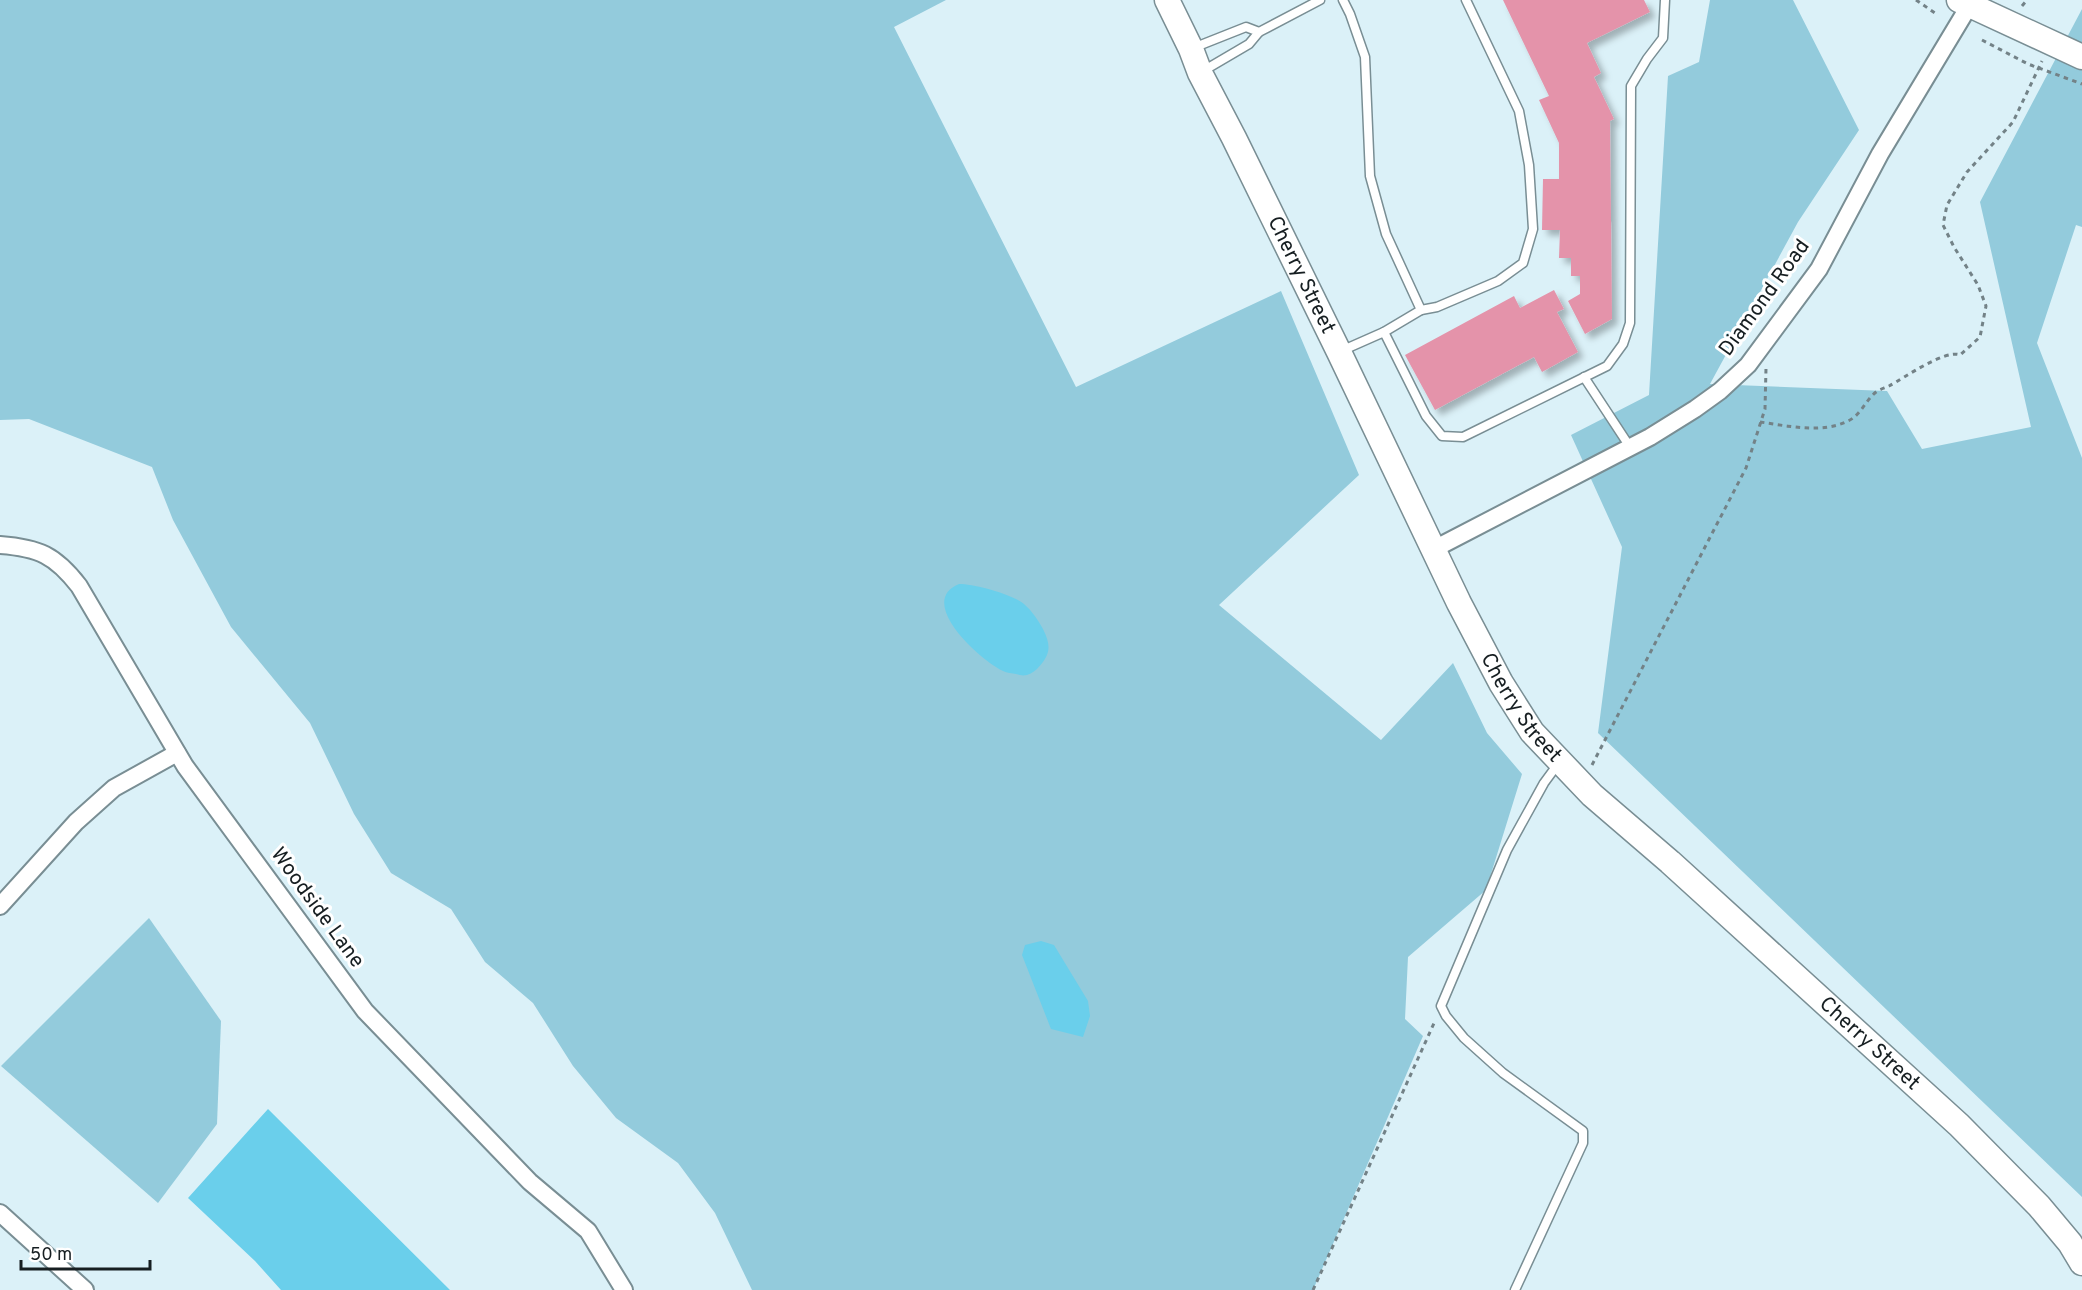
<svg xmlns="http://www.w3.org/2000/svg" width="2082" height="1290" font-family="Overpass,sans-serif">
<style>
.green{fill:#93cbdc}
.water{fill:#6acfeb}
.building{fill:#e493aa;filter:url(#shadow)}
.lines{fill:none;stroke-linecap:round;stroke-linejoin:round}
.lane-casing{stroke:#798e94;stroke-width:11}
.street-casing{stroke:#798e94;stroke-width:20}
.secondary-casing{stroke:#798e94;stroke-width:27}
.path{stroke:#738287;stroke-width:3;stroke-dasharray:4.5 4.5;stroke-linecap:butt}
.lane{stroke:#fff;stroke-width:8}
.street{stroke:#fff;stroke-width:16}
.secondary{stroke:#fff;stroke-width:24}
.labels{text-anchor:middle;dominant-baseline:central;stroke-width:6;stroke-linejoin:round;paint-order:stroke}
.street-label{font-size:21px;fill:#161e21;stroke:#fff}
</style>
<defs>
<filter id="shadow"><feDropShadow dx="5.5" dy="5.5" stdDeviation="3" flood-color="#0004"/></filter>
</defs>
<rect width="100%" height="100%" fill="#dbf1f8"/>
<g class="green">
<path d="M0 0H946L894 27 1076 387 1281 291 1359 475 1219 605 1381 740 1453 663 1487 733 1522 774 1486 890 1408 957 1405 1019 1423 1036 1313 1290H752L715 1213 678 1163 616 1118 573 1066 533 1003 485 962 451 909 391 873 354 814 310 723 231 627 173 520 152 467 29 419 0 420Z"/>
<path d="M1710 0H1793L1859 130 1798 222 1710 384 1887 391 1922 449 2031 427 1980 202 2082 9V227L2076 225 2037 343 2082 458V1197L1598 733 1622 547 1571 435 1649 395 1668 76 1699 62Z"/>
<path d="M149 918 221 1021 217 1124 158 1203 1 1066Z"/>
</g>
<g class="water">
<path d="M959 584C974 584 1012 594 1024 604 1032 611 1038 620 1043 629 1052 647 1050 655 1037 669 1030 675 1025 677 1016 674 1012 673 1007 673 1003 671 981 661 915 602 959 584Z"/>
<path d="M1041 941 1054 945 1088 1001 1090 1016 1083 1037 1051 1029 1022 955 1025 945Z"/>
<path d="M268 1109 450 1290H281L255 1261 188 1198Z"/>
</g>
<g class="building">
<path d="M1503 0H1644L1650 12 1587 43 1601 73 1594 77 1614 119 1610 121 1612 319 1585 334 1568 301 1580 294V276H1571V258H1559L1560 230H1542L1543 179H1559V143L1539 100 1549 96Z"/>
<path d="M1554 290 1564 309 1557 312 1578 352 1542 372 1534 357 1435 410 1405 355 1514 296 1520 308Z"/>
</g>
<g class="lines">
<g class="lane-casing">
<g id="lane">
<path d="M1343 0 1350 14 1365 57 1370 176 1386 234 1421 310 1437 307 1498 281 1523 263 1533 229 1529 165 1519 111 1466 0"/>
<path d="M1259 32 1320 0"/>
<path d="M1193 48 1246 27 1259 32 1249 44 1203 71"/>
<path d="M1384 332 1421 310"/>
<path d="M1341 351 1384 332 1426 416 1442 436 1463 437 1607 366 1623 344 1630 323 1631 86 1647 59 1663 38 1665 0"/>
<path d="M1584 377 1630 447"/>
<path d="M1515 1290 1583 1143V1131L1503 1073 1464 1038 1446 1016 1441 1006 1507 850 1544 783 1558 764"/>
</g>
</g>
<g class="street-casing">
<g id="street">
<path d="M0 545C39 548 55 555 79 586L185 766 365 1011 530 1182 588 1231 624 1290"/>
<path d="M1434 549 1650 437 1695 409 1720 391 1748 365 1819 269 1880 154 1969 6"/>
<path d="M0 906 76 822 114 788 177 753"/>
<path d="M0 1213 85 1290"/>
</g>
</g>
<g class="secondary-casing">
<g id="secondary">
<path id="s1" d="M1167 0 1191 49 1200 73 1234 138 1339 352 1459 603 1501 683 1532 732 1592 795 1670 862 1959 1125 2039 1206 2070 1243 2082 1263"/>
<path d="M1959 0 2082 57"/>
</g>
</g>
<g class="path">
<path d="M1916 0 1935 13"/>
<path d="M2022 6 2027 0"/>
<path d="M1982 40 2028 64 2082 84"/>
<path d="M1760 422C1789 426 1821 434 1848 421 1861 415 1865 401 1876 392 1880 389 1885 388 1889 386 1904 378 1945 349 1960 355L1980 337 1986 306 1978 285 1954 247 1943 225 1947 205 1967 172 2013 122 2042 61"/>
<path d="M1592 765 1746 468 1765 409 1766 368"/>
<path d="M1313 1290 1435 1021"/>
</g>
<use href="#lane" class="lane"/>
<use href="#street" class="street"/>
<use href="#secondary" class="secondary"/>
</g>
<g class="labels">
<g class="street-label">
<text stroke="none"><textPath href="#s1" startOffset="306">Cherry Street</textPath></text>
<text transform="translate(1765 298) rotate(-54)">Diamond Road</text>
<text stroke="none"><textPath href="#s1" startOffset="792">Cherry Street</textPath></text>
<text transform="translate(317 908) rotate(54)">Woodside Lane</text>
<text stroke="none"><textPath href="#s1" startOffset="1278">Cherry Street</textPath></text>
</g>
</g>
<path d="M21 1260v9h129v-9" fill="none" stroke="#161e21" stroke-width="3"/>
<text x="30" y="1260" font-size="18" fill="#161e21" stroke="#ffffff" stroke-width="4.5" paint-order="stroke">50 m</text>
</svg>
